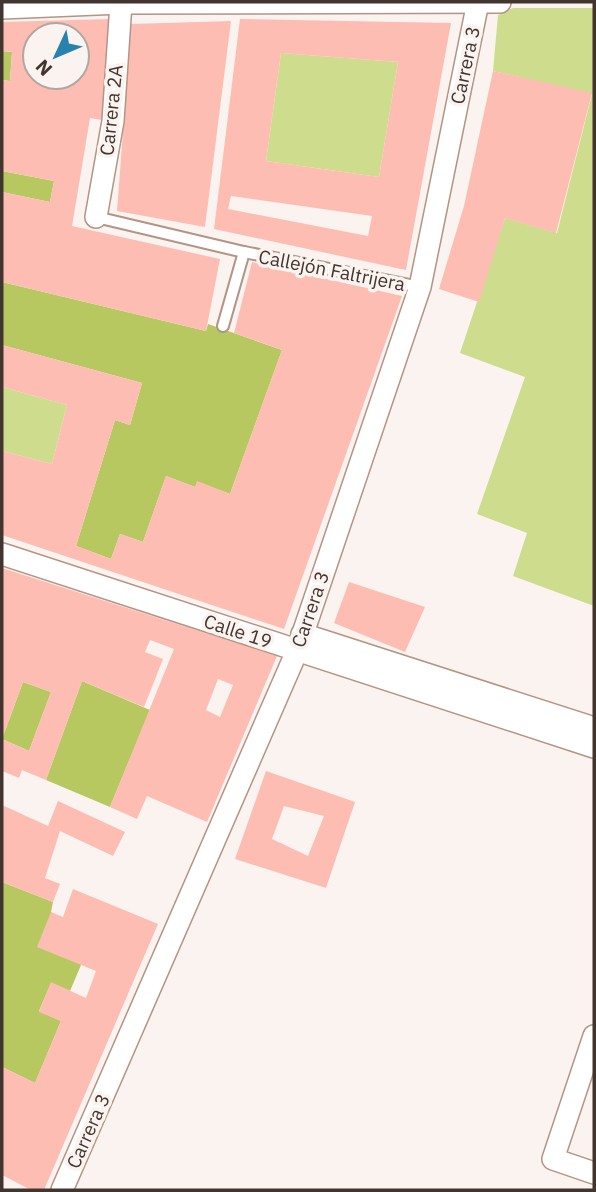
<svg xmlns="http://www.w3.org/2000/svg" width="596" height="1192" font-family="'IBM Plex Sans',sans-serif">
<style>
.green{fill:#cedc8d}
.forest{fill:#b7c861}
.building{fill:#febdb2;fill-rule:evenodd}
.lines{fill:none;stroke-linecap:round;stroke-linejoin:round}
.lane-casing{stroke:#b39485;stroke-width:14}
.street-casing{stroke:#b39485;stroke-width:24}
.lane{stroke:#fff;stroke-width:10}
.street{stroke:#fff;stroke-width:21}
.labels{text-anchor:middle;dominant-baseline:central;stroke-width:7;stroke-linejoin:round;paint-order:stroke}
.street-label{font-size:19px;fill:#42342e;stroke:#faf3f0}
</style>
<rect width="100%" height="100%" fill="#faf3f0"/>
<g class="green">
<path d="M513 8H594V606L513 576 527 533 477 514 525 377 460 353 505 218 557 233 592 94 493 71 498 15Z"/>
<path d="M281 53 398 62 379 177 266 161Z"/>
<path d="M2 387 67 405 52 464 2 451Z"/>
</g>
<g class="forest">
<path d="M2 51 12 52 10 81 2 80Z"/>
<path d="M2 171 54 181 50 202 2 192Z"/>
<path d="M2 282 206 331 208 324 282 350 230 494 198 482 195 487 166 476 143 542 120 534 111 559 76 546 115 420 130 425 142 383 2 345Z"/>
<path d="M82 681 150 710 110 807 46 780Z"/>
<path d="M23 682 51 692 29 751 2 739Z"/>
<path d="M2 882 53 902 51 912 81 965 70 991 51 983 39 1011 61 1021 35 1083 2 1067Z"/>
</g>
<g class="building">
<path d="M110 19 102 120 90 118 72 226 220 259 206 331 2 282V192L50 202 54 181 2 171V80L10 81 12 52 2 51V22ZM35 35H77V77H35Z"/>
<path d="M240 19 451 23 406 270 214 229ZM281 53 398 62 379 177 266 161ZM231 196 372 216 368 236 228 209Z"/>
<path d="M231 21 205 227 117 211 131 24Z"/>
<path d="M493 71 592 93 556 233 505 218 479 302 439 289 464 206Z"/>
<path d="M252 262 402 296 284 629 2 535V451L52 464 67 405 2 387V345L142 383 130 425 115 420 76 546 111 559 120 534 143 542 166 476 195 487 197 481 230 494 282 350 234 333Z"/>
<path d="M2 568 277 656 207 822 147 796 137 819 110 807 174 649 150 640 145 652 163 659 144 707 82 681 46 780 22 770 19 778 2 771ZM218 679 233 685 220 717 206 710ZM23 682 51 692 29 751 2 739Z"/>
<path d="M349 582 425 607 405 652 334 623Z"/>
<path d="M266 771 355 802 326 888 235 859ZM284 806 324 816 308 856 272 839Z"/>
<path d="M58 801 125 832 113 856 60 831 45 878 60 884 53 902 2 882V805L48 826Z"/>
<path d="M73 889 158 924 44 1190H31L2 1175V1067L35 1083 61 1021 39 1012 51 982 86 998 96 971 37 947 51 912 63 917Z"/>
</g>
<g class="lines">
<g class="lane-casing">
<g id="lane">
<path d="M96 217 244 252 420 287"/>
<path d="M223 326 244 252"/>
</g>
</g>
<g class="street-casing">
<g id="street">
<path d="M2 8 121 3 500 2"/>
<path d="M96 217 113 121 121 3"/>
<path d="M2 554 594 747"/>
<path d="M302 634 594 728"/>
<path d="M594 1036 553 1159 594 1173"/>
<path d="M62 1190 297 651 420 287 478 2"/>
</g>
</g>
<use href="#lane" class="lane"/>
<use href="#street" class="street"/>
</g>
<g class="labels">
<g class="street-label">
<text transform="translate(465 65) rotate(-78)">Carrera 3</text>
<text transform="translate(111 110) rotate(-84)">Carrera 2A</text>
<text transform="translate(332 270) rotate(11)">Callejón Faltrijera</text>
<text transform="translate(310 609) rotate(-71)">Carrera 3</text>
<text transform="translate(238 631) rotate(18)">Calle 19</text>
<text transform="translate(88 1131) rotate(-66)">Carrera 3</text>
</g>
</g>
<rect width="596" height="1192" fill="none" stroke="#42342e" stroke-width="7"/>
<g transform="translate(56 56) rotate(226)"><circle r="33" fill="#faf3f0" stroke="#b0a7a2" stroke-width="2"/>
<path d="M0-5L12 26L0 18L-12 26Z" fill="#2683b0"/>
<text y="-10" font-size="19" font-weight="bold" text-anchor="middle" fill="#42342e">N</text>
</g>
</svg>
